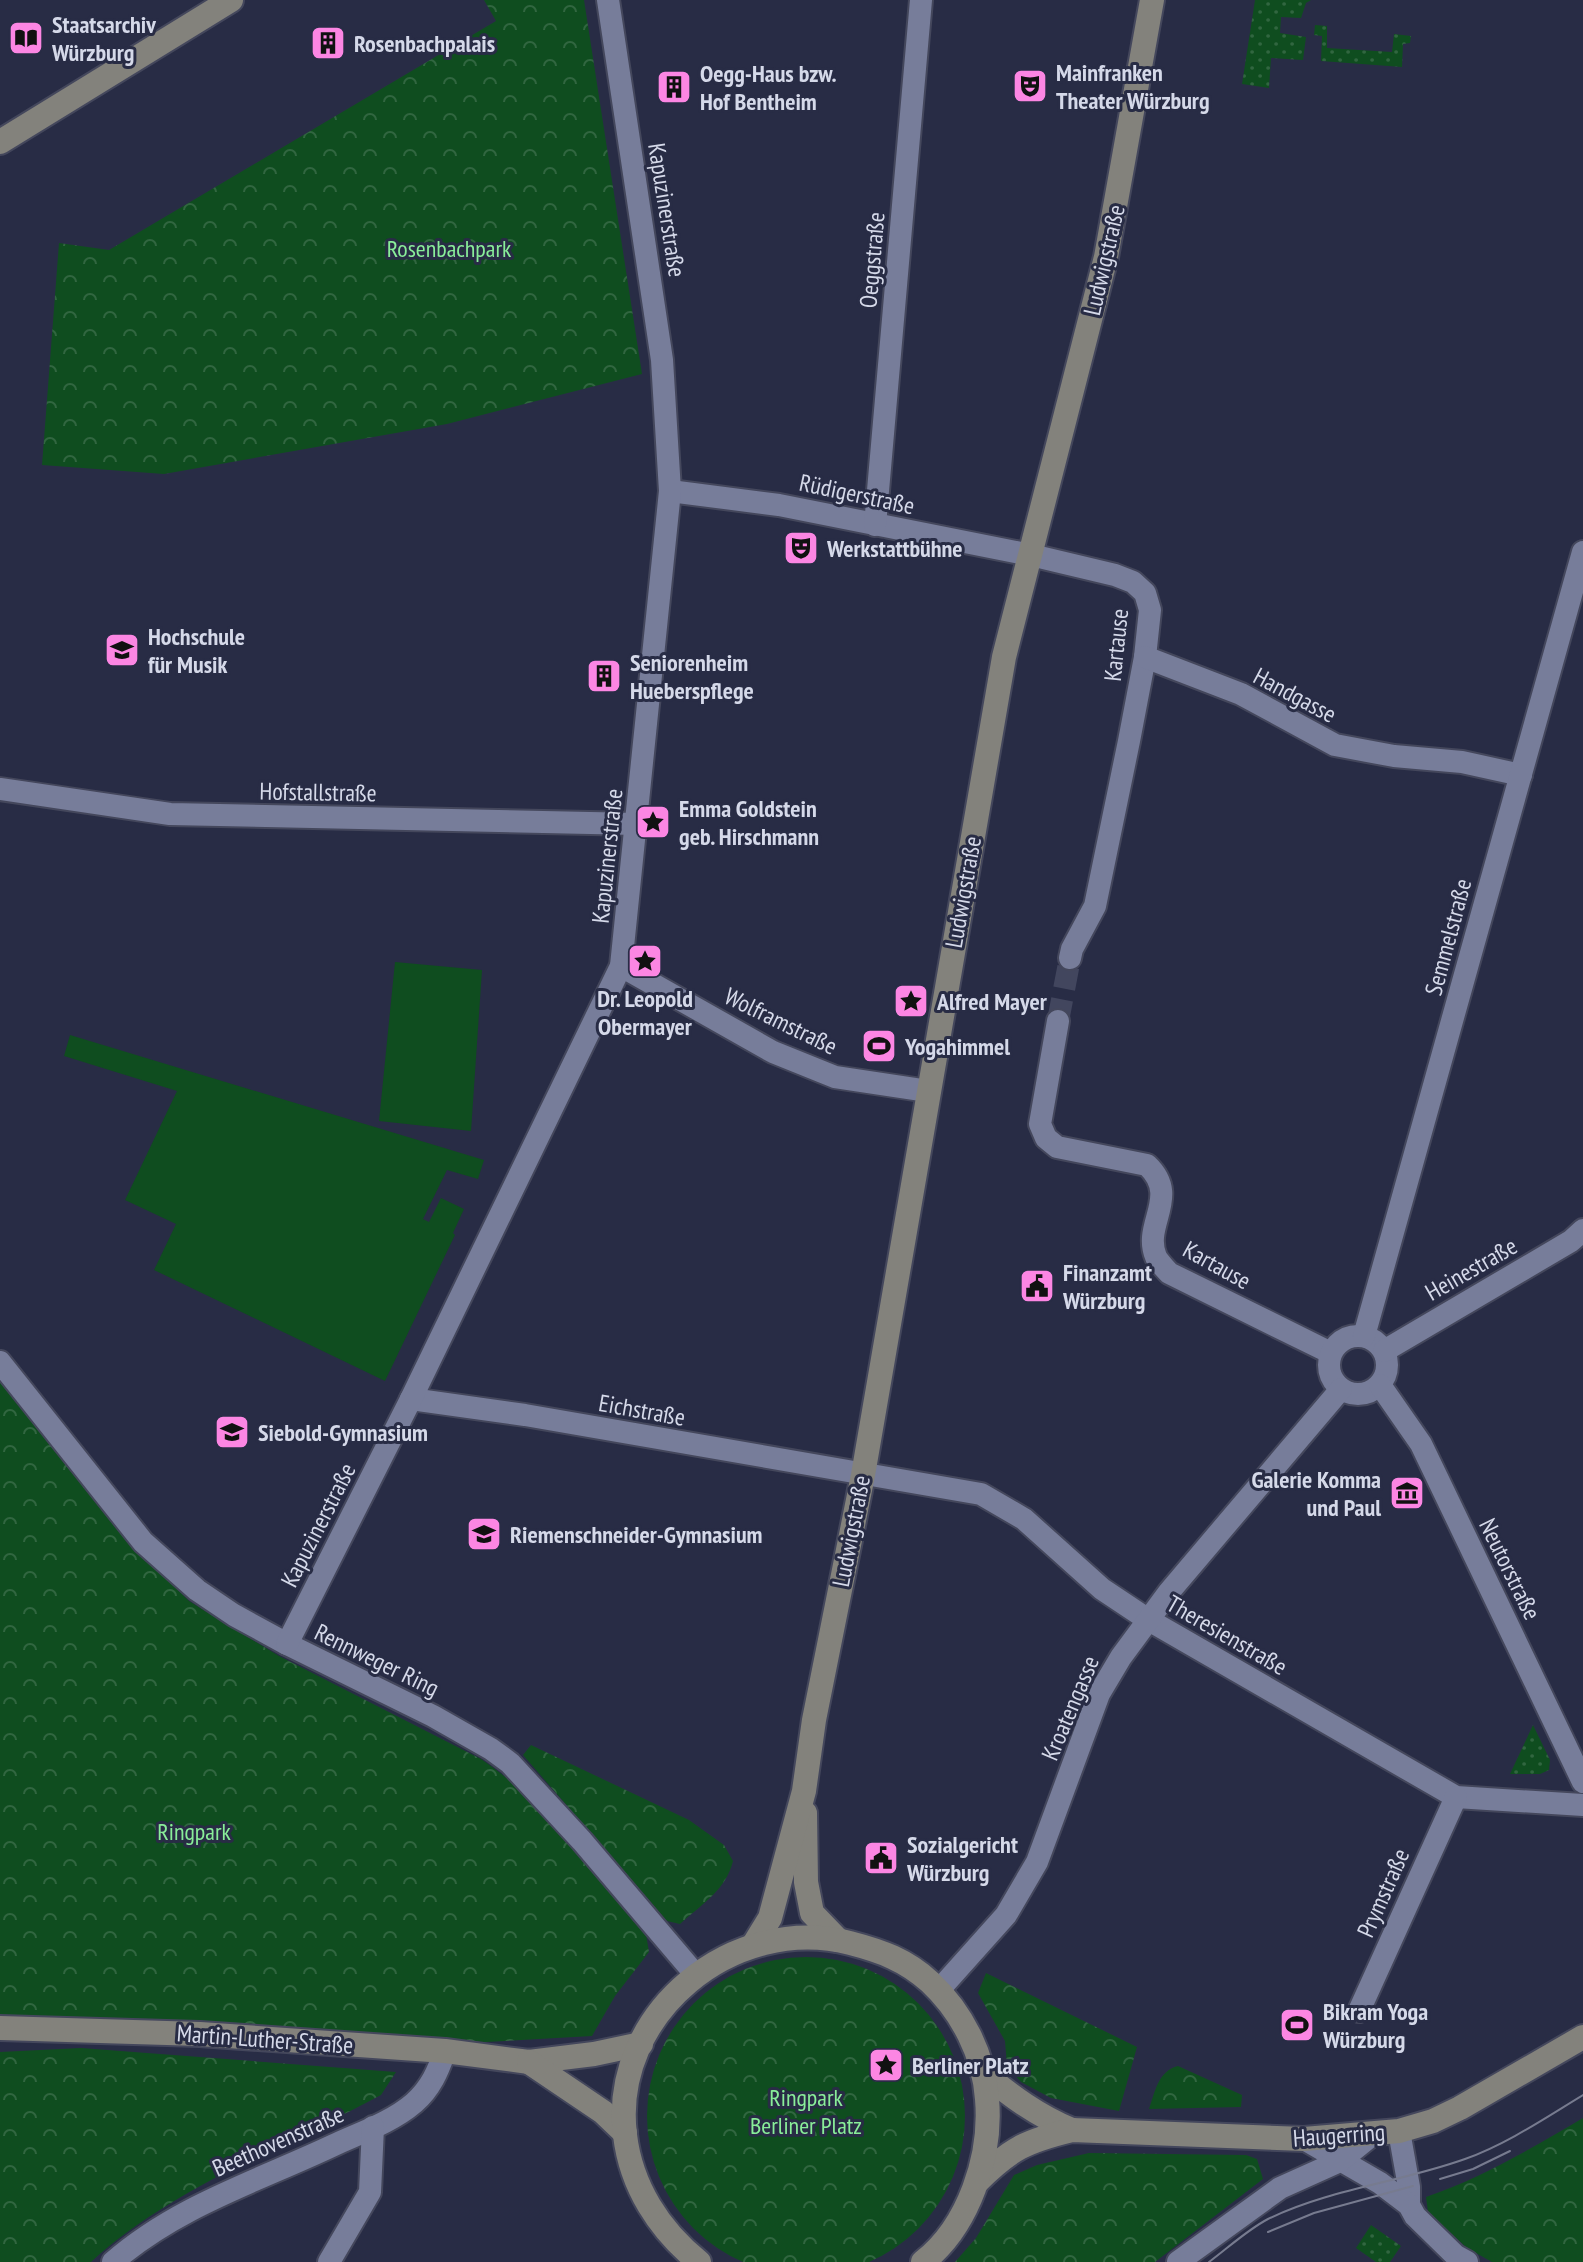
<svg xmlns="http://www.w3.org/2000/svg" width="1583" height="2262" font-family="'PT Sans Narrow',sans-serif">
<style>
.grass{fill:url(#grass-dots)}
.park{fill:url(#park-crowns)}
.pitch{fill:#0f4d1f}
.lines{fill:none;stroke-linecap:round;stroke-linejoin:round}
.street-tunnel{stroke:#42465e;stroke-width:22;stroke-dasharray:22 11;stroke-linecap:butt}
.street-casing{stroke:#44475c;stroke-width:26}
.secondary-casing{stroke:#44475c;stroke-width:28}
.street{stroke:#777d9a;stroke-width:22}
.secondary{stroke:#83827c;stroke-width:24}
.tram{stroke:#777b8f;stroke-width:2}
.labels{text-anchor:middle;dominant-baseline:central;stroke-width:6;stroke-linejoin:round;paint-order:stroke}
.poi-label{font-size:24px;font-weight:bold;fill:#d5d9e9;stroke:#282c45;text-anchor:start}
.street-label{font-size:24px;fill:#d5d9e9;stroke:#282c45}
.park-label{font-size:24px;fill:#89ee99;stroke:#282c45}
</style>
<defs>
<pattern id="grass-dots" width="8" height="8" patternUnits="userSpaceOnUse" patternTransform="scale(2)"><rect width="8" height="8" fill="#0f4d1f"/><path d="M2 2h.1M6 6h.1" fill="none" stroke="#316640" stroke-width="1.8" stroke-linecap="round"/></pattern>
<pattern id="park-crowns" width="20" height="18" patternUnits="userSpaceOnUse" patternTransform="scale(2)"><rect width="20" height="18" fill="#0f4d1f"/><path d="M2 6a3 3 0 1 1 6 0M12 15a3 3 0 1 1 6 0" fill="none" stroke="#316640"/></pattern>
</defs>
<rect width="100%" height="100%" fill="#282c45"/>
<g class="grass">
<path d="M1255 0H1311L1306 3 1301 18 1281 17 1280 33 1306 37 1303 60 1271 58 1269 88 1242 84Z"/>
<path d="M1315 25 1327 26V48L1392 52 1394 34 1411 36 1410 43 1403 44 1402 67 1321 61 1322 36 1314 35Z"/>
<path d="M1533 1725 1550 1760 1549 1770 1540 1774H1510Z"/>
<path d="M1371 2225 1401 2246 1390 2262H1376L1356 2248Z"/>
</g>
<g class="park">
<path d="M484 0H584L642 374 447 424 164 474 42 465 59 243 109 250 496 21Z"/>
<path d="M0 1380 124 1536 189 1601 279 1656 481 1759C548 1804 595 1872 646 1934L649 1952 615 1996 592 2036 486 2042 0 2015Z"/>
<path d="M531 1745 689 1820 724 1845 733 1861C726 1890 701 1905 680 1924L667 1921 523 1755Z"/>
<circle cx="806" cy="2116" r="159"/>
<path d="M986 1973 1137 2047 1119 2111 1051 2098 1021 2082 1007 2066 1005 2041 978 1993Z"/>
<path d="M81 2048 396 2072 381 2095C286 2146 171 2188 91 2262H0V2052Z"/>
<path d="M1178 2066 1242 2095 1241 2107 1149 2109C1155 2092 1158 2071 1178 2066Z"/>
<path d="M1583 2118V2262H1492L1467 2248 1428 2212 1426 2197C1482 2178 1532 2148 1583 2118Z"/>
<path d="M1089 2153 1246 2155 1257 2159 1263 2179 1155 2262H955L976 2238 1014 2175 1037 2165Z"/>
</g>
<g class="pitch">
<path d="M395 962 482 970 471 1131 379 1121Z"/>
<path d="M70 1035 484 1160 478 1179 447 1170 423 1219 429 1222 441 1198 464 1209 453 1233 455 1235 385 1381 154 1270 176 1224 125 1200 177 1091 64 1056Z"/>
</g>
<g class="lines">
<path class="street-tunnel" d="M1058 1021 1070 958"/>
<g class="street-casing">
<g id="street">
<path d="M670 491 779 505 1031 555 1115 575 1133 582 1145 593 1150 610 1145 657 1129 741 1095 906 1072 949 1070 958"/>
<path d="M875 525 921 0"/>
<path d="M1145 657 1241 694 1335 745 1394 756 1462 762 1521 775"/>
<path d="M0 789 170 814 637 824"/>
<path d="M621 966 773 1052 835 1077 928 1091"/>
<path d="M1058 1021 1040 1124 1046 1138 1057 1147 1147 1165C1181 1197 1142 1224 1156 1257 1159 1263 1165 1268 1169 1273L1331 1353"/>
<circle cx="1358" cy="1365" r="29"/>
<path d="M1364 1336 1583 552"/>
<path d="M1384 1351 1571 1241 1583 1230"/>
<path d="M0 1362 143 1542 197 1590 234 1615 287 1644 433 1716 491 1749 510 1763 582 1841 695 1974"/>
<path d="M1380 1385 1421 1444 1583 1782"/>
<path d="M411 1399 525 1415 981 1494 1024 1519 1102 1589 1147 1619 1456 1797 1583 1805"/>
<path d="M287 1644 411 1399 621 966 670 491 662 360 608 0"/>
<path d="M939 1990 1006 1915 1037 1862 1099 1694 1121 1657 1169 1592 1341 1389"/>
<path d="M1359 2011 1456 1797"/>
<path d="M1399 2131 1409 2187V2205"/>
<path d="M1304 2139 1380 2183 1409 2205 1415 2216 1456 2256 1467 2262"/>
<path d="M113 2262C177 2206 258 2181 334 2145 360 2133 392 2122 414 2103 431 2088 438 2071 445 2051"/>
<path d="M329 2262 370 2192 373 2127"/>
<path d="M1178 2262 1280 2188 1340 2161 1372 2135"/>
</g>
</g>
<g class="secondary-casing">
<g id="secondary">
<path d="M0 142 231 0"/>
<path d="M805 1813 806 1882 812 1913 838 1940"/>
<path d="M754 1944 770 1918 804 1791 814 1720 863 1475 1004 657 1106 257 1152 0"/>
<path d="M0 2028 200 2034 445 2051 529 2062 594 2054 641 2044"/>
<path d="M529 2062 603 2112 625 2133"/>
<path d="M983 2073C1011 2096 1038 2116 1072 2130"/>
<path d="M977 2182C1010 2149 1026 2141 1072 2130L1304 2139 1399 2131 1433 2121 1460 2108 1583 2037"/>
<path d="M699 2262C659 2230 631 2186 625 2135 610 2013 734 1913 850 1943 881 1951 906 1960 930 1982 962 2012 984 2055 987 2099 992 2156 969 2226 923 2262"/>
</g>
</g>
<use href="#street" class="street"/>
<use href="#secondary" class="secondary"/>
<g class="tram">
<path d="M1440 2179 1473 2169 1510 2151"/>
<path d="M1268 2232 1314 2213 1413 2186"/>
<path d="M1209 2262C1228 2248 1247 2230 1268 2219 1330 2189 1401 2182 1465 2159 1507 2144 1545 2118 1583 2095"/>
</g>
</g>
<defs>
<g id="library-square" transform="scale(1.8)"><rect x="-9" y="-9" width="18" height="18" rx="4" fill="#fc86e3" stroke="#282c45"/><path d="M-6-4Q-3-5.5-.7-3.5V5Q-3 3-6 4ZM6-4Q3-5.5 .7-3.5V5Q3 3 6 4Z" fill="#111"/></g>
<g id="building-square" transform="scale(1.8)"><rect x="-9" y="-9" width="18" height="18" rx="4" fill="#fc86e3" stroke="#282c45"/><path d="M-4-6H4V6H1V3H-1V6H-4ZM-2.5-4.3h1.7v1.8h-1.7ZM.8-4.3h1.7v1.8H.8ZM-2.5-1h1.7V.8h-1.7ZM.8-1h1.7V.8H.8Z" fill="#111"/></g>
<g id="theatre-square" transform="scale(1.8)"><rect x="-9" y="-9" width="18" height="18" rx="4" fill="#fc86e3" stroke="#282c45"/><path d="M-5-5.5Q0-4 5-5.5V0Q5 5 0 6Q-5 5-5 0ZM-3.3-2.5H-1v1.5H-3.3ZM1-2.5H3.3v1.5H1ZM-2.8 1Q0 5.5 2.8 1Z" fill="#111"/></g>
<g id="university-square" transform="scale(1.8)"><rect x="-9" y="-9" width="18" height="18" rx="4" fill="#fc86e3" stroke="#282c45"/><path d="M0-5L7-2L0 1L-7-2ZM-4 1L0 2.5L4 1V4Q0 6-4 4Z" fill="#111"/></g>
<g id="sight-square" transform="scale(1.8)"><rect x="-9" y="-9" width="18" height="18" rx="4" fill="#fc86e3" stroke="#282c45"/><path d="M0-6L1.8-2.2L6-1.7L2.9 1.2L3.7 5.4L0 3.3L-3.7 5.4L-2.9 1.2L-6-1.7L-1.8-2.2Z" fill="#111"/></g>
<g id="stadium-square" transform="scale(1.8)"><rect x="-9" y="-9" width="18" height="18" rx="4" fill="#fc86e3" stroke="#282c45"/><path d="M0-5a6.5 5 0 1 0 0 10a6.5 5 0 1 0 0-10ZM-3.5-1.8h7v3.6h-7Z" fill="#111"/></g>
<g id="civic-square" transform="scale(1.8)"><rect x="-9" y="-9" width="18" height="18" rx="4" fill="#fc86e3" stroke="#282c45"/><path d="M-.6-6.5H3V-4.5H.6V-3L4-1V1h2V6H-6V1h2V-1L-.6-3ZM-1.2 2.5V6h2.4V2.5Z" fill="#111"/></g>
<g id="school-square" transform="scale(1.8)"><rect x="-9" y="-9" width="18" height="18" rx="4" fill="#fc86e3" stroke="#282c45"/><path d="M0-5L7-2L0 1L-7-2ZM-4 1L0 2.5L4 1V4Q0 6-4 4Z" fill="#111"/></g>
<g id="museum-square" transform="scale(1.8)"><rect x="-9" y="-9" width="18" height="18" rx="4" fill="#fc86e3" stroke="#282c45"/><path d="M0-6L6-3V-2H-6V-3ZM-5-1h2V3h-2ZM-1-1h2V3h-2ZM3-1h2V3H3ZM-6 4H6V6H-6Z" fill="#111"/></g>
</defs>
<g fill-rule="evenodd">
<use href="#library-square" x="26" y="38"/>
<use href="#building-square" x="328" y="43"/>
<use href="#theatre-square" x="1030" y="86"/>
<use href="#building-square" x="674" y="87"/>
<use href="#theatre-square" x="801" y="548"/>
<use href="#university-square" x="122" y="650"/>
<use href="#building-square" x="604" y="676"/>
<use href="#sight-square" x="653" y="822"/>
<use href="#sight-square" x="645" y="961"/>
<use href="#sight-square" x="911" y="1001"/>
<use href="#stadium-square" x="879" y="1046"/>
<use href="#civic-square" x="1037" y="1286"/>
<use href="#school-square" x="232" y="1432"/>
<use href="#museum-square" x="1407" y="1493"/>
<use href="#school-square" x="484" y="1534"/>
<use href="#civic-square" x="881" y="1858"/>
<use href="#stadium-square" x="1297" y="2025"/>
<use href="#sight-square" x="886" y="2065"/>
</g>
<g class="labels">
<g class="poi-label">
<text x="52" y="24">Staatsarchiv<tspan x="52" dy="28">Würzburg</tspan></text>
<text x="354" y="43">Rosenbachpalais</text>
<text x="1056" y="72">Mainfranken<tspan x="1056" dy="28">Theater Würzburg</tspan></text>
<text x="700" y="73">Oegg-Haus bzw.<tspan x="700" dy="28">Hof Bentheim</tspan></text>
<text x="827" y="548">Werkstattbühne</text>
<text x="148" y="636">Hochschule<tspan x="148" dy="28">für Musik</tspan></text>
<text x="630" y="662">Seniorenheim<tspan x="630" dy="28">Hueberspflege</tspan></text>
<text x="679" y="808">Emma Goldstein<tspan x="679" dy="28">geb. Hirschmann</tspan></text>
<text x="645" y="998" text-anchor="middle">Dr. Leopold<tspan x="645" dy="28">Obermayer</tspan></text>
<text x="937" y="1001">Alfred Mayer</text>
<text x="905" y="1046">Yogahimmel</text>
<text x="1063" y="1272">Finanzamt<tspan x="1063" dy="28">Würzburg</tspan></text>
<text x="258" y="1432">Siebold-Gymnasium</text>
<text x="1381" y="1479" text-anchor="end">Galerie Komma<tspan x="1381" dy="28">und Paul</tspan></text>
<text x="510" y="1534">Riemenschneider-Gymnasium</text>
<text x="907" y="1844">Sozialgericht<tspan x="907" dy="28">Würzburg</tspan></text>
<text x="1323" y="2011">Bikram Yoga<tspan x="1323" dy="28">Würzburg</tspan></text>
<text x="912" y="2065">Berliner Platz</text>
</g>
<g class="street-label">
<text transform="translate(667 210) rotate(81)">Kapuzinerstraße</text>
<text transform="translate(872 260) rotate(-85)">Oeggstraße</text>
<text transform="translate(1104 260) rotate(-77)">Ludwigstraße</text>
<text transform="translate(857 494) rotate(12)">Rüdigerstraße</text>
<text transform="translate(1116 645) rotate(-84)">Kartause</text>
<text transform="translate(1295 695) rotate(28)">Handgasse</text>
<text transform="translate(318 792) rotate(1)">Hofstallstraße</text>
<text transform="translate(607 856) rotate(-84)">Kapuzinerstraße</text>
<text transform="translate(963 892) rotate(-80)">Ludwigstraße</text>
<text transform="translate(1448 937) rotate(-75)">Semmelstraße</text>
<text transform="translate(781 1021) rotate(26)">Wolframstraße</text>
<text transform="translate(1217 1265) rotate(29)">Kartause</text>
<text transform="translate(1471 1269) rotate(-30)">Heinestraße</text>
<text transform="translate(642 1410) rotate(10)">Eichstraße</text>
<text transform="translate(318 1525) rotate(-63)">Kapuzinerstraße</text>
<text transform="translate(851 1531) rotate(-79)">Ludwigstraße</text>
<text transform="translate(1510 1569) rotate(64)">Neutorstraße</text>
<text transform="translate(1227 1635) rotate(30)">Theresienstraße</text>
<text transform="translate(377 1660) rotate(26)">Rennweger Ring</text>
<text transform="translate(1070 1708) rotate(-67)">Kroatengasse</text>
<text transform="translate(1383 1893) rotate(-66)">Prymstraße</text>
<text transform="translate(265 2039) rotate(4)">Martin-Luther-Straße</text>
<text transform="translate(1339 2135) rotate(-4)">Haugerring</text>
<text transform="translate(278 2141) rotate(-24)">Beethovenstraße</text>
</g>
<g class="park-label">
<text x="449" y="248">Rosenbachpark</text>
<text x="194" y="1831">Ringpark</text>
<text x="806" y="2097">Ringpark<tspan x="806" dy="28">Berliner Platz</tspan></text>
</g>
</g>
</svg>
